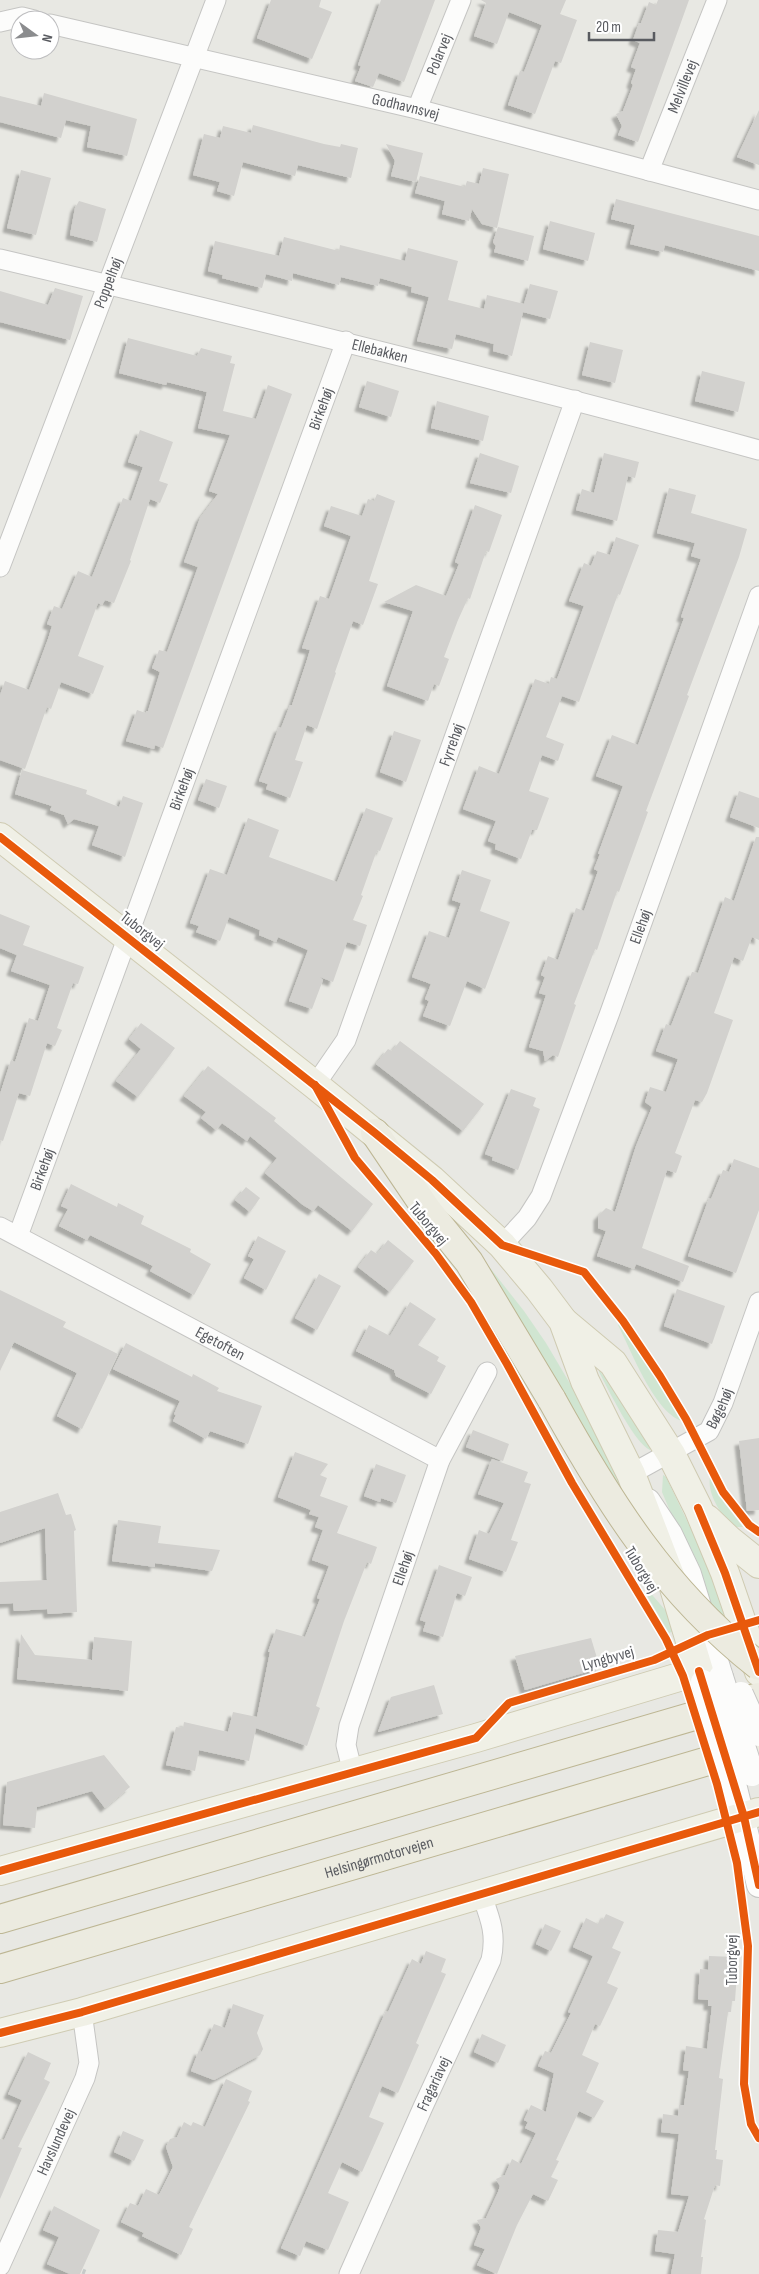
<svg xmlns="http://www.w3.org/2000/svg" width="759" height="2274" font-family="'Sofia Sans Condensed',sans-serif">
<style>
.green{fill:#d0e5d1}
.building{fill:#d2d1ce;filter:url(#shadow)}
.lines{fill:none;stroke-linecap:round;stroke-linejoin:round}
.minor-casing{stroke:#c5c5c3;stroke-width:21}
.tertiary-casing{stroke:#c5c5c3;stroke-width:26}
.primary-casing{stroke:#cfcbb2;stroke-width:30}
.motorway-casing{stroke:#bdb693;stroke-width:30}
.path{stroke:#c6cac9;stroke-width:3;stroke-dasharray:5 2.5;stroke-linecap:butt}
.minor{stroke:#fcfcfb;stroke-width:19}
.tertiary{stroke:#fcfcfb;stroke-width:24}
.primary{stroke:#f0f0e6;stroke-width:28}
.motorway{stroke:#ecebe0;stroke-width:28}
.tertiary-bridge-casing{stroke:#c5c5c3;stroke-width:26;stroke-linecap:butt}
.motorway-bridge-casing{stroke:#bdb693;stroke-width:30;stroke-linecap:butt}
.tertiary-bridge{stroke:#fcfcfb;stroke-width:24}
.motorway-bridge{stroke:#ecebe0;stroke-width:28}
.cycleway-casing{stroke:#fff;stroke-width:11}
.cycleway{stroke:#e8590c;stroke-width:8}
.labels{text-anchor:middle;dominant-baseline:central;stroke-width:4.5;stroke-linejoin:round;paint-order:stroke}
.street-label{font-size:16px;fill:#595b60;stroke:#fff}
</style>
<defs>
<filter id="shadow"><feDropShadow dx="-4.5" dy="4.5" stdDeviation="1" flood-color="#0004"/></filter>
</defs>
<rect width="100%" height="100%" fill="#e8e8e3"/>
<g class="green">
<path d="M468 1240 524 1311 546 1343 598 1431 632 1509 628 1511Z"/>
<path d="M620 1323 657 1377 682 1421C654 1412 631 1350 618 1325Z"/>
<path d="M599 1370 621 1398 650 1448V1450C635 1444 608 1389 599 1372Z"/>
<path d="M663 1475 666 1477 700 1548 726 1616 711 1621 683 1542 662 1492Z"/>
<path d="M710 1477 725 1504 743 1527H733C721 1515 707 1494 710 1477Z"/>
<path d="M648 1590 672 1618 676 1630 669 1633 645 1592Z"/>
</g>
<g class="building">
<path d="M271 0H321L319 7 332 12 312 59 257 38Z"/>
<path d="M381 0H435L404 82 379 73 373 87 355 81 361 66 358 65Z"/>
<path d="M481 0H566L560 14 577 20 561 63 555 61 535 114 508 105 520 71 524 72 542 25 509 12 497 44 474 36 486 3Z"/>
<path d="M658 0H689L638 142 618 135 622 126 616 114 623 111 633 85 631 83 636 69 631 67 640 43 633 40 639 23H641L649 2 656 5Z"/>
<path d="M44 93 137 119 127 156 87 147 91 126 66 120 61 138 0 122V96L41 106Z"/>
<path d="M759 110V165L737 157Z"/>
<path d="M253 125 324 144 340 147 341 144 358 148 351 178 298 165 295 176 243 162 234 196 217 191 220 182 193 175 204 134 220 138 223 126 251 133Z"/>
<path d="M386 144 423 153 416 182 391 176 395 161Z"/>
<path d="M483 168 509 174 497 228 482 224 472 209 469 221 442 214 445 201 415 193 420 176 465 187 467 181 479 184Z"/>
<path d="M21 170 51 178 36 235 7 228Z"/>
<path d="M616 199 759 236V271L665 245 663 252 630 244 635 225 611 219Z"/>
<path d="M79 201 106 209 97 242 70 235 75 208Z"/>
<path d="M550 221 595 233 588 261 543 249Z"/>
<path d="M498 227 534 236 528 261 494 252 496 246 493 242Z"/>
<path d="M284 237 339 251 340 245 405 261 408 248 458 261 448 300 484 309 487 295 524 304 530 284 558 291 550 319 523 312 512 356 493 351 494 344 456 334 452 349 417 341 429 297 411 292 412 287 380 278 378 286 341 277 339 285 293 273 292 281 266 274 262 288 222 278 223 275 208 271 215 241 279 256Z"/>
<path d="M55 288 83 296 70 340 0 322V291L48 305Z"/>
<path d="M128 338 197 356 201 348 232 356 230 363 235 364 223 411 256 419 268 385 292 394 163 748 155 745 154 749 126 741 137 710 146 713V711H148L160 672 152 668 159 650 167 652 198 567 184 562 200 518 218 494 209 491 230 435 198 428 207 392 167 382 166 385 119 373Z"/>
<path d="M590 342 623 350 615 383 582 375Z"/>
<path d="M702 371 745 382 738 412 695 401Z"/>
<path d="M367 381 399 391 391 417 359 407Z"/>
<path d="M437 401 489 416 483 441 431 428Z"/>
<path d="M140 430 173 442 159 481 168 484 160 503 150 499 130 560 131 561 114 603 105 600 102 605 98 603 78 656 104 666 93 694 61 682 51 709 47 707 25 769 0 760V695L5 681 29 690 48 639 52 626 47 624 54 606 62 609 78 571 92 577 123 498 131 501 143 467 128 462Z"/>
<path d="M480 453 519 466 511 493 470 483Z"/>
<path d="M604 453 639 462 635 478 628 476 617 521 576 510 582 489 594 493Z"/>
<path d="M669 488 696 495 691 513 747 529 739 557 687 695 689 696 646 811 648 812 619 892 617 891 597 950 595 949 574 1004 576 1005 558 1057 553 1055 545 1061 543 1051 529 1047 546 995 539 993 545 977 541 975 548 956 558 960 576 908 584 911 598 871 594 869 600 854H598L623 786 596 776 612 735 638 745 684 618 681 617 701 559 691 556 695 543 657 533Z"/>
<path d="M377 494 395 501 369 581 378 584 363 625 353 621 335 672 336 673 317 729 307 725 295 760 303 762 290 798 266 789 268 784 259 781 279 727 281 728 290 705H292L307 660 310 650 302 648 320 596 329 599 351 536 324 526 331 506 362 516 368 499 374 501Z"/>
<path d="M475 505 502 515 489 552 486 551 470 599 468 598 458 620 444 657 449 659 439 686 434 684 428 701 387 686 413 611 384 602 416 585 446 596 459 564 455 562Z"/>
<path d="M616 537 639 545 620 595 618 594 579 702 562 696 546 737 564 744 558 761 542 755 529 791 549 798 537 830H532L521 859 495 849 496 844 488 841 496 821 463 809 479 766 499 774 535 679 549 684 551 677 557 679 584 606 569 601 584 563 591 566 597 551 610 555Z"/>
<path d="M394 731 421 740 406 782 380 772Z"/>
<path d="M22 770 87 790 86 794 119 807 123 796 143 803 125 857 92 845 99 826 74 819 68 824 64 815 50 810 52 806 15 794Z"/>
<path d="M206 779 227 786 219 808 198 800Z"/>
<path d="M739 791 759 798V828L730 817Z"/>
<path d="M366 808 393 818 380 851 377 850 361 895 363 896 353 920 367 925 360 946 347 942 333 982 320 977 323 980 312 1009 289 1001 308 950 278 937 276 942 259 935 260 930 229 917 220 941 196 932 199 926 190 923 210 869 227 875 248 818 279 830 269 857 337 882Z"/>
<path d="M756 837H759V940L752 937 743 961 734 957 714 1013 733 1020 707 1093 702 1102 695 1100 675 1153 682 1156 676 1173 667 1170 642 1248 689 1266 683 1282 636 1264 634 1269 597 1256 606 1231 598 1228V1216L606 1208 615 1212 636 1146 652 1107 645 1102 650 1087 666 1092 678 1059 656 1051 666 1024 671 1026 692 972 698 973 725 897 734 901Z"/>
<path d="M462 870 491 880 480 911 510 922 485 989 467 981 450 1026 423 1016 429 1001 425 999 431 984 412 977 429 931 449 938 461 903 452 900Z"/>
<path d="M0 914 30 926 23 945 84 967 78 984 73 983 57 1028 62 1030 55 1046 47 1043 30 1096 19 1093 3 1141 0 1140V1094L11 1060 15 1062 29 1018 38 1021 50 985 11 971 17 955 0 948Z"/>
<path d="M141 1023 175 1048 138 1097 116 1081 141 1049 129 1039Z"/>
<path d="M400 1041 484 1104 463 1131 376 1064 388 1049 392 1051Z"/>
<path d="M208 1066 276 1118 274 1121 373 1204 352 1231 318 1205 313 1211 303 1205 265 1173 277 1158 250 1136 247 1141 222 1123 216 1130 201 1118 206 1112 184 1096Z"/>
<path d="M511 1089 536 1098 533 1106 540 1109 518 1170 492 1160 493 1157 485 1154Z"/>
<path d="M734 1159 759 1168V1210L736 1273 688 1256 709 1198 711 1199 723 1170 729 1172Z"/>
<path d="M71 1184 117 1207 118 1203 144 1216 141 1224 191 1249 190 1252 211 1264 194 1295 150 1271 153 1266 90 1235 87 1240 59 1226 68 1209 61 1206Z"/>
<path d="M246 1187 260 1198 250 1212 235 1200Z"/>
<path d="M258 1236 286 1251 266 1290 244 1278 254 1259 248 1256Z"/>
<path d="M388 1240 414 1261 390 1292 358 1267 371 1250 377 1254Z"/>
<path d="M319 1274 341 1286 317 1330 295 1318Z"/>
<path d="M677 1289 725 1306 712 1344 664 1326Z"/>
<path d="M0 1290 66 1322 63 1327 118 1354 82 1429 57 1416 77 1373 14 1342 0 1371Z"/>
<path d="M410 1302 436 1319 418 1345 439 1357 437 1361 446 1366 431 1394 396 1376 394 1370 356 1351 369 1325 390 1336Z"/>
<path d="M126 1343 192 1377 193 1374 219 1388 217 1391 262 1406 248 1444 210 1431 206 1439 173 1421 176 1415 174 1414 180 1401 113 1369Z"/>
<path d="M473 1430 509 1444 503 1461 466 1447Z"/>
<path d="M759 1438V1510L747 1511 739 1441Z"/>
<path d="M295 1452 328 1464 320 1475 327 1478 320 1496 348 1506 337 1533 377 1547 371 1564 367 1562 344 1621 316 1706 320 1708 307 1746 256 1728 249 1761 199 1750 195 1771 166 1765 176 1727 183 1728 184 1722 228 1732 233 1712 257 1717 270 1652H268L276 1629 305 1637 320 1599 317 1598 329 1566 312 1560 323 1530 315 1527 319 1517 309 1514 311 1510 278 1497Z"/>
<path d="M492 1459 528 1472 524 1482 531 1484 511 1540 518 1542 506 1572 469 1559 479 1530 489 1534 504 1503 478 1494Z"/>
<path d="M376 1464 406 1475 396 1503 381 1498 380 1502 364 1496Z"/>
<path d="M58 1493 66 1515 71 1514 76 1530 74 1531 77 1612 48 1614 47 1609 14 1611 13 1603 0 1604V1582L47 1580 45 1528 0 1543V1512Z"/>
<path d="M118 1520 161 1526 158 1543 220 1550 212 1571 155 1563V1567L112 1561Z"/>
<path d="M439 1565 472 1577 465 1596 457 1593 443 1637 423 1631 426 1622 420 1620Z"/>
<path d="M21 1634 35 1655 92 1660 94 1637 132 1641 128 1691 17 1679Z"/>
<path d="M591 1638 600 1668 525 1690 515 1656Z"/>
<path d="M434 1685 443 1714 378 1732 391 1697Z"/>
<path d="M104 1755 130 1787 105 1808 92 1791 37 1807 35 1828 3 1825 7 1782Z"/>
<path d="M606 1914 624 1922 612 1948 621 1952 607 1983 618 1988 600 2026 595 2024 582 2055 599 2063 586 2092 604 2101 594 2118 579 2111 556 2160 559 2161 551 2177 558 2180 548 2201 533 2194 517 2225 497 2274 477 2265 485 2249 474 2245 481 2228 477 2220 486 2218 498 2192 500 2186 496 2179 505 2175 512 2159 521 2164 536 2133 525 2128 528 2122 524 2120 531 2105 546 2112 554 2073 538 2066 545 2051 551 2053 571 2013 568 2012 593 1956 573 1947 586 1918 598 1924 600 1919 603 1920Z"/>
<path d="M545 1924 561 1931 551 1951 536 1944Z"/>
<path d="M426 1951 446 1959 441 1972 446 1974 416 2043 419 2045 398 2093 382 2086 369 2117 384 2123 362 2172 342 2162 328 2193 349 2202 328 2250 306 2241 300 2256 281 2248 386 2011 388 2012 412 1959 421 1964Z"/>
<path d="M709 1956 735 1957 734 1972H737L735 2001H732L731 2012H728L719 2078 723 2079 715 2150H717L716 2159 723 2160 720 2186 715 2185 704 2219 706 2220 701 2257H703L701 2274H671L675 2254 655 2251 658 2230 678 2232 689 2196 671 2194 679 2134 661 2132 663 2114 678 2116 679 2105H684L689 2071 683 2070 686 2046 707 2049 712 2006H708V2000L698 1999 700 1969 708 1970Z"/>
<path d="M233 2004 264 2015 257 2033 263 2049 260 2055 214 2080 191 2071 199 2050 202 2052 214 2024 225 2028Z"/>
<path d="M482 2034 506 2045 498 2063 474 2052Z"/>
<path d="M28 2052 51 2063 44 2079 50 2082 18 2147 22 2148 0 2199V2139L4 2140 22 2100 8 2094Z"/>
<path d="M226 2079 252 2091 248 2101 250 2102 189 2227 193 2229 181 2255 142 2236 144 2233 121 2222 130 2203 138 2206 146 2189 159 2195 173 2167 166 2147 170 2139 177 2137 184 2122 191 2126 193 2122 205 2127Z"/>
<path d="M123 2131 144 2140 134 2161 114 2152Z"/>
<path d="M54 2206 100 2230 80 2274H70L47 2264 59 2237 43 2230Z"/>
</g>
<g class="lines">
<g class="minor-casing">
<g id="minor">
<path d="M0 22 22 17 34 20"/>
<path id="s1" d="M50 24 417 109 759 200"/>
<path id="s2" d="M417 109 461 0"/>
<path id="s3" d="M649 171 717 0"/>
<path id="s4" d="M0 259C254 319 507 381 759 450"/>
<path id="s5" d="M0 567 216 0"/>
<path id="s6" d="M315 1085 346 1040 575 400"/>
<path id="s7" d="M0 1227 440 1460"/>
<path id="s8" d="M18 1236 346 341"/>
<path id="s9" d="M502 1245 527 1218 541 1196 609 1015 759 596"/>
<path id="s10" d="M631 1474 709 1431 723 1403 759 1302"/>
<path id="s11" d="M353 1773 346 1745 349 1726 440 1460 487 1372"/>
<path id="s12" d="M0 2266 85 2078 89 2063 82 2012"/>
<path id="s13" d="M349 2274 423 2107 491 1960C497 1934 490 1918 481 1893"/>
</g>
</g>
<g class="tertiary-casing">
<g id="tertiary">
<path d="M648 1501 670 1534 689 1574 721 1677"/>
<path d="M733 1780 759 1885"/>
</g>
</g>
<g class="primary-casing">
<g id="primary">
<path d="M0 837 315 1085 432 1180 502 1245 539 1289 563 1321 585 1381 631 1474 671 1578 699 1671 476 1738 0 1871"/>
<path d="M564 1322 613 1363 671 1454 698 1508 725 1573 759 1672"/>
<path d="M707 1519 729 1540 759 1564"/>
<path d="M0 2033 82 2012 759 1812"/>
</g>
</g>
<g class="motorway-casing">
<g id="motorway">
<path d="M375 1133 427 1210 469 1262 552 1400"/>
<path d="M0 1919 759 1697"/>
<path id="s14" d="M0 1969 759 1746"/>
</g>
</g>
<path class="path" d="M83 2274 85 2269"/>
<use href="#minor" class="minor"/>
<use href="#tertiary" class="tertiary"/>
<use href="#primary" class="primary"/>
<use href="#motorway" class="motorway"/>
<g class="tertiary-bridge-casing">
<g id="tertiary-bridge">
<path d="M721 1677 752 1774"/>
<path d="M703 1682 733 1780"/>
<path d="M741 1694 759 1734"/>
</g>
</g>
<g class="motorway-bridge-casing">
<path id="motorway-bridge" d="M552 1400C609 1503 665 1592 759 1666"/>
</g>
<use href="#tertiary-bridge" class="tertiary-bridge"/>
<use href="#motorway-bridge" class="motorway-bridge"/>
<g class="cycleway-casing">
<g id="cycleway">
<path d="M0 837 375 1133 432 1180 502 1245 584 1272 623 1321 660 1376 686 1419 723 1492 749 1525 759 1532"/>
<path d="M315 1085 355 1158 436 1254 471 1302 507 1364 572 1483 666 1639 683 1676 717 1784 737 1863 748 1946 744 2084 751 2124 759 2138"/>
<path d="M698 1508 725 1573 759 1672"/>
<path d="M699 1671 744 1817 759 1885"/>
<path d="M0 1871 476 1738 509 1703 654 1660 708 1635 759 1620"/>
<path d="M0 2033 82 2012 759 1812"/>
</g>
</g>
<use href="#cycleway" class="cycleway"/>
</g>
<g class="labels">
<g class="street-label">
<text stroke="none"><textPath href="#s2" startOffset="59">Polarvej</textPath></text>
<text stroke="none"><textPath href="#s3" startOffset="91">Melvillevej</textPath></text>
<text stroke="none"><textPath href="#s1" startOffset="365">Godhavnsvej</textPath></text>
<text stroke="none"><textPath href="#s5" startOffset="304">Poppelhøj</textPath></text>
<text stroke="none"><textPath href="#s4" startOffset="391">Ellebakken</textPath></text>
<text stroke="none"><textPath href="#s8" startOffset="881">Birkehøj</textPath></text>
<text stroke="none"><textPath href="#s6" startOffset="368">Fyrrehøj</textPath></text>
<text stroke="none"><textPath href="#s8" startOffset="476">Birkehøj</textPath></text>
<text stroke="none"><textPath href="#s9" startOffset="350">Ellehøj</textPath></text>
<text transform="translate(142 931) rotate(38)">Tuborgvej</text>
<text stroke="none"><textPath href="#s8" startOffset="71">Birkehøj</textPath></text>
<text transform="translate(428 1224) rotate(50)">Tuborgvej</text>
<text stroke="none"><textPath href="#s7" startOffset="249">Egetoften</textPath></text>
<text stroke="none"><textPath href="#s10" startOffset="114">Bøgehøj</textPath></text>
<text stroke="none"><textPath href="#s11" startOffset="215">Ellehøj</textPath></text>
<text transform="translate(641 1570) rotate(59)">Tuborgvej</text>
<text transform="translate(608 1659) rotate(-16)">Lyngbyvej</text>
<text stroke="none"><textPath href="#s14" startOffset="395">Helsingørmotorvejen</textPath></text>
<text transform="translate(732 1960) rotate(-90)">Tuborgvej</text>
<text stroke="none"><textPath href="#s13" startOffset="208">Fragariavej</textPath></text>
<text stroke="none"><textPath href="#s12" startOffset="136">Havslundevej</textPath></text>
</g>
</g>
<g transform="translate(35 35) rotate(105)"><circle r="24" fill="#ffffff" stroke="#bdbdbf"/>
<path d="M0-4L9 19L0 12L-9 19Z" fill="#8b8c8e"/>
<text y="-8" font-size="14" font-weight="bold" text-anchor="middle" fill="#595b60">N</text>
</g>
<path d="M589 32v8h65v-8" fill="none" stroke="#595b60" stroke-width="2.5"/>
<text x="596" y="32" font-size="15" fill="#595b60" stroke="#ffffff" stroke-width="4" paint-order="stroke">20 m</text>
</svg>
